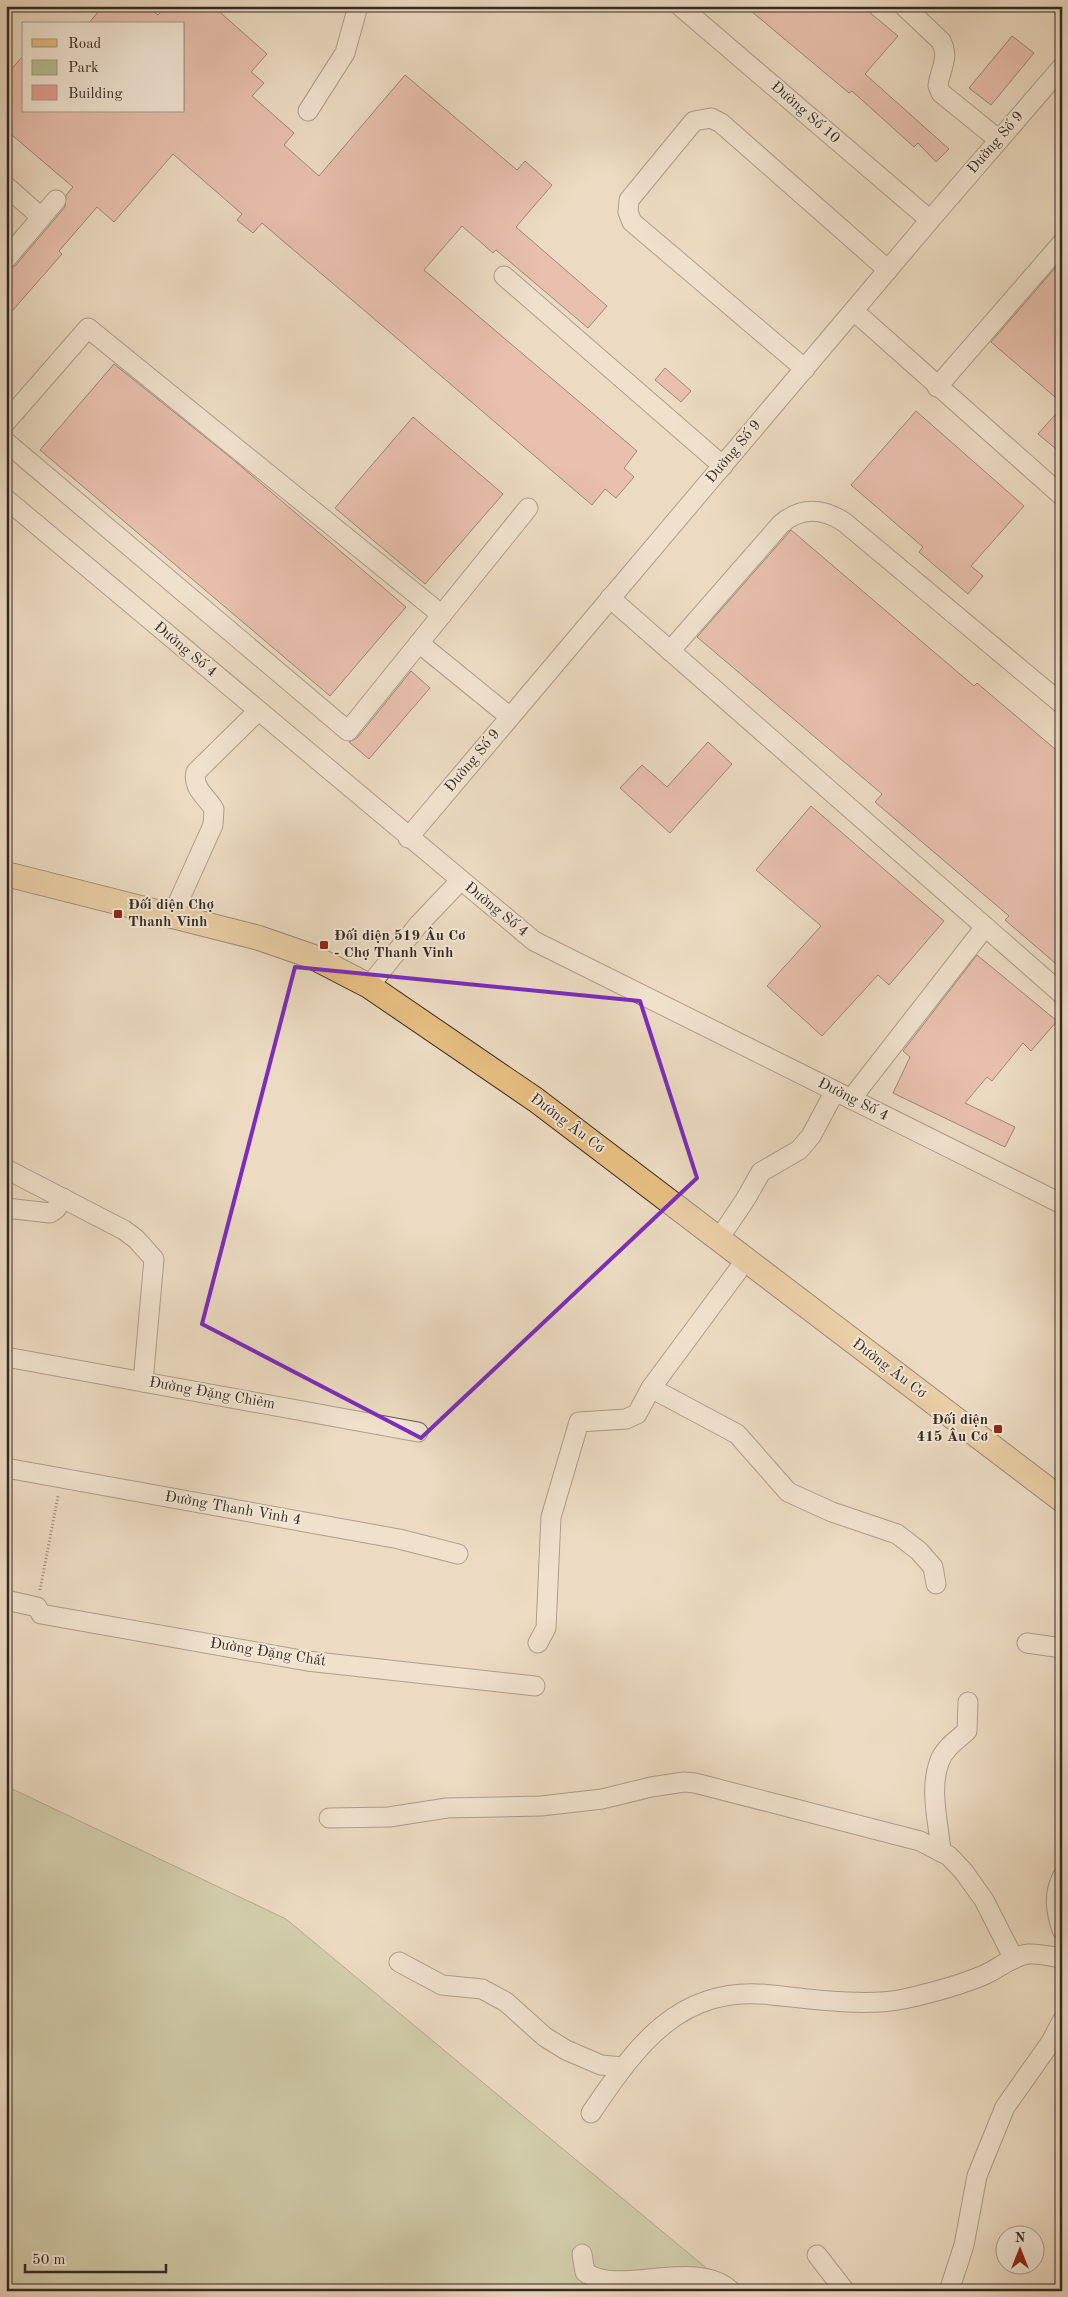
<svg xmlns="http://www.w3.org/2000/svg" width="1068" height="2297" font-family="'Old Standard TT',serif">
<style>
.green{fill:#b7c094;stroke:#76745a}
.building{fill:#e59f95;stroke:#342821}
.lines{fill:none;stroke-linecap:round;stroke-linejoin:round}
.minor-casing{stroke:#625549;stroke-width:21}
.major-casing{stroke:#342821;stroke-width:26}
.path{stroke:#342821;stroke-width:3;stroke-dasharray:1 2.5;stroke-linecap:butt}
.minor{stroke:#f3e8d7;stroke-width:19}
.major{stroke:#e6be81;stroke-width:24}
.marked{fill:none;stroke:#7b2cbf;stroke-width:4;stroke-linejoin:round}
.poi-dot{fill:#8f2418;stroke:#f3e8d7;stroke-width:2}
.labels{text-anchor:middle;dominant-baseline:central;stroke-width:4;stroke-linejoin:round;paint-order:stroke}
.street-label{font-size:15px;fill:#342821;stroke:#f3e8d7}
.poi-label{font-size:15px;font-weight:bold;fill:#342821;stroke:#f3e8d7;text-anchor:start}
</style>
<rect width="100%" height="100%" fill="#ecdbc2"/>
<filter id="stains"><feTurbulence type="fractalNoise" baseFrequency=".004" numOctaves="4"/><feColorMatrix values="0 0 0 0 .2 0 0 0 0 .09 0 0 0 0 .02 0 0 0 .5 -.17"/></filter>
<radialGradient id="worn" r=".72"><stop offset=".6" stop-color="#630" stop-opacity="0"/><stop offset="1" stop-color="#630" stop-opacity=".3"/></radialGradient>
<path class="green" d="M6 1786 286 1919 734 2291H6Z"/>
<g class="building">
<path d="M103 6H147L158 15 166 6H213L267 54 251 72 264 83 252 96 294 133 284 145 319 176 405 75 517 170 525 161 552 185 516 227 607 306 588 328 496 250 493 253 462 226 424 270 637 451 624 468 634 477 616 498 605 489 592 505 262 223 253 233 237 220 242 214 173 154 114 222 97 207 59 251 62 254 6 318V270L15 266 65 207 66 195 73 187 6 130V75L24 55V111H184V24H88Z"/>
<path d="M745 6H862L898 36 865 74 949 149 936 162 918 143 914 147 852 91 849 93Z"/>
<path d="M1012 36 1034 53 991 105 969 88Z"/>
<path d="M1062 260V403L991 342Z"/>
<path d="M114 364 230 457 406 607 330 696 40 450Z"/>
<path d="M665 368 691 391 681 402 655 380Z"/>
<path d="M1062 407V454L1038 434Z"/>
<path d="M916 411 1024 506 971 566 983 576 968 594 919 552 923 547 851 485Z"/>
<path d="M413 417 503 494 425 584 335 508Z"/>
<path d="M791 530 974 686 977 683 1062 755V969L1005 920 1009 916 875 802 882 794 697 637Z"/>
<path d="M411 671 430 688 369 759 349 742 357 738Z"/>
<path d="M708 742 732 764 670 833 620 788 642 765 667 787Z"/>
<path d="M811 806 944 921 889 985 878 975 822 1036 767 986 821 926 756 870Z"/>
<path d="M977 955 1057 1021 1031 1051 1023 1043 992 1081 987 1077 965 1103 1015 1127 1005 1147 893 1093 910 1057 903 1051Z"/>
</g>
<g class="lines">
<g class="minor-casing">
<g id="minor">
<path d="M680 6 930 220"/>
<path d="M904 6 941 41C950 58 940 69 938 86L941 93 999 140"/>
<path d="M308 111 345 53 358 6"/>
<path d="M6 186 41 217"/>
<path d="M6 259 56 200"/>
<path d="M504 276 723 466"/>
<path d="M854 311 1062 496"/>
<path d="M805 369 632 222 628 212 629 200 694 121 711 118 721 123 888 270"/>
<path d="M937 387 1062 243"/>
<path d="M6 422 88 328 442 615"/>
<path d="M6 442 348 731 419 643 510 717"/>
<path d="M6 499 534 941 1062 1204"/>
<path d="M610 598 1062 994"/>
<path d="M419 643 528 508"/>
<path d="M670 651 781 524C801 507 822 508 844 522L1062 704"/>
<path d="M408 838 930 220 1062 67"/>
<path d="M172 916 213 825 214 809C206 796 192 788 196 772L258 711"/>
<path d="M369 986 419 924 460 881"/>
<path d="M851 1099 985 927"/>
<path d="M6 1169 124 1230 136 1239 154 1259 143 1382"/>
<path d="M6 1208 50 1213 56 1209 63 1198"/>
<path d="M718 1240 745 1200 761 1172 799 1150 811 1136 835 1091"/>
<path d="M6 1357 418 1432"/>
<path d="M651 1388 737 1434 788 1492 832 1512 897 1534 919 1551 933 1567 936 1584"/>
<path d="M6 1468 399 1539 458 1554"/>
<path d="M6 1600 37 1607 41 1614 307 1661 535 1686"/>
<path d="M538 1643 546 1628 551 1517 579 1422 626 1419 637 1414 651 1388 745 1261"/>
<path d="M1027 1643 1062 1648"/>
<path d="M329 1818 389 1817 447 1808 541 1806 602 1799 651 1787 684 1782 695 1783 920 1841 949 1856 964 1872 984 1900 1014 1959"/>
<path d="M941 1852C939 1825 929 1790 939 1763 943 1749 957 1740 967 1731L968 1702"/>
<path d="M1062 1877C1053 1896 1056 1911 1062 1930"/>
<path d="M399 1962 442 1985 482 1989 506 2002 545 2037 566 2050 601 2065 623 2067"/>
<path d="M591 2113C637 2045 680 1984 772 1995 811 1999 865 2007 904 1999 931 1993 958 1986 984 1975 998 1969 1012 1956 1028 1954 1038 1953 1052 1957 1062 1958"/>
<path d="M582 2254 585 2272C617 2297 697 2257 731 2291"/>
<path d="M817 2255 845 2291"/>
<path d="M949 2291 964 2245 977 2176 1005 2107 1051 2042 1062 2021"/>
</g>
</g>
<g class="major-casing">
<path id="major" d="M6 874 259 938 311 956 369 986 536 1100 1062 1500"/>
</g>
<path class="path" d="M40 1590 58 1496"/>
<use href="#minor" class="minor"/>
<use href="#major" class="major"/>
</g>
<path d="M0 0H1068V2297H0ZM295 967 640 1001 697 1178 421 1438 202 1324Z" fill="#ecdbc2" fill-opacity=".55" fill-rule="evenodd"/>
<path class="marked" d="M295 967 640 1001 697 1178 421 1438 202 1324Z"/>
<g class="poi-dot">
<rect x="113" y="909" width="10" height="10" rx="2.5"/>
<rect x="319" y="940" width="10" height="10" rx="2.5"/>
<rect x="993" y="1424" width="10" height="10" rx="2.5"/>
</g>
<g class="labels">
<g class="street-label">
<text transform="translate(805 113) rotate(41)">Đường Số 10</text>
<text transform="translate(996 143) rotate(-49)">Đường Số 9</text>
<text transform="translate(734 452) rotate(-50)">Đường Số 9</text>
<text transform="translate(185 650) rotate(40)">Đường Số 4</text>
<text transform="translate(473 761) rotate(-50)">Đường Số 9</text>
<text transform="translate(496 910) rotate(39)">Đường Số 4</text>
<text transform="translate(853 1100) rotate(27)">Đường Số 4</text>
<text transform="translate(567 1124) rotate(37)">Đường Âu Cơ</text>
<text transform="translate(889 1369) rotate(37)">Đường Âu Cơ</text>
<text transform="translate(212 1394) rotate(10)">Đường Đặng Chiêm</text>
<text transform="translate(233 1509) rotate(10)">Đường Thanh Vinh 4</text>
<text transform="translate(268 1653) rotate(9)">Đường Đặng Chất</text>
</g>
<g class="poi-label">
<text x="128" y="905">Đối diện Chợ<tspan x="128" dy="17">Thanh Vinh</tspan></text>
<text x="334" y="936">Đối diện 519 Âu Cơ<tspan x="334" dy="17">- Chợ Thanh Vinh</tspan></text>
<text x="988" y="1420" text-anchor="end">Đối diện<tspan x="988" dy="17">415 Âu Cơ</tspan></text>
</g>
</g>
<rect width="1068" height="2297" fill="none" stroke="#ecdbc2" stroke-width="25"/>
<rect x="8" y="8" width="1053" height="2282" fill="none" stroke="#342821" stroke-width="2.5"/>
<rect x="12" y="12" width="1043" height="2272" fill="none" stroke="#342821"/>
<rect x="22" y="22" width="162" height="90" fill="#f3e8d7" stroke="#a79b8e"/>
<rect x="32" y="39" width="25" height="8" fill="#e6be81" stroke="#a79b8e"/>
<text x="68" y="48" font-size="15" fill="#342821">Road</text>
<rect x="32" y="60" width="25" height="15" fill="#b7c094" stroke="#a79b8e"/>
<text x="68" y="72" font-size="15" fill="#342821">Park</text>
<rect x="32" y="85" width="25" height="15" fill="#e59f95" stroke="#a79b8e"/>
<text x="68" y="98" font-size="15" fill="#342821">Building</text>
<g transform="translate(1020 2250)"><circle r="24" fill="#f3e8d7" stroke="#a79b8e"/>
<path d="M0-4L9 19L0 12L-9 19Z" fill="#8f2418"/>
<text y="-8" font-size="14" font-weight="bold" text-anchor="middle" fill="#342821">N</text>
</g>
<path d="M25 2264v8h141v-8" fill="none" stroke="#342821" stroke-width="2.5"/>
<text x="32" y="2264" font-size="15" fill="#342821" stroke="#f3e8d7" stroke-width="4" paint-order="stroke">50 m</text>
<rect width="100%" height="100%" filter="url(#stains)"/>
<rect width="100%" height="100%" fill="url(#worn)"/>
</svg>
